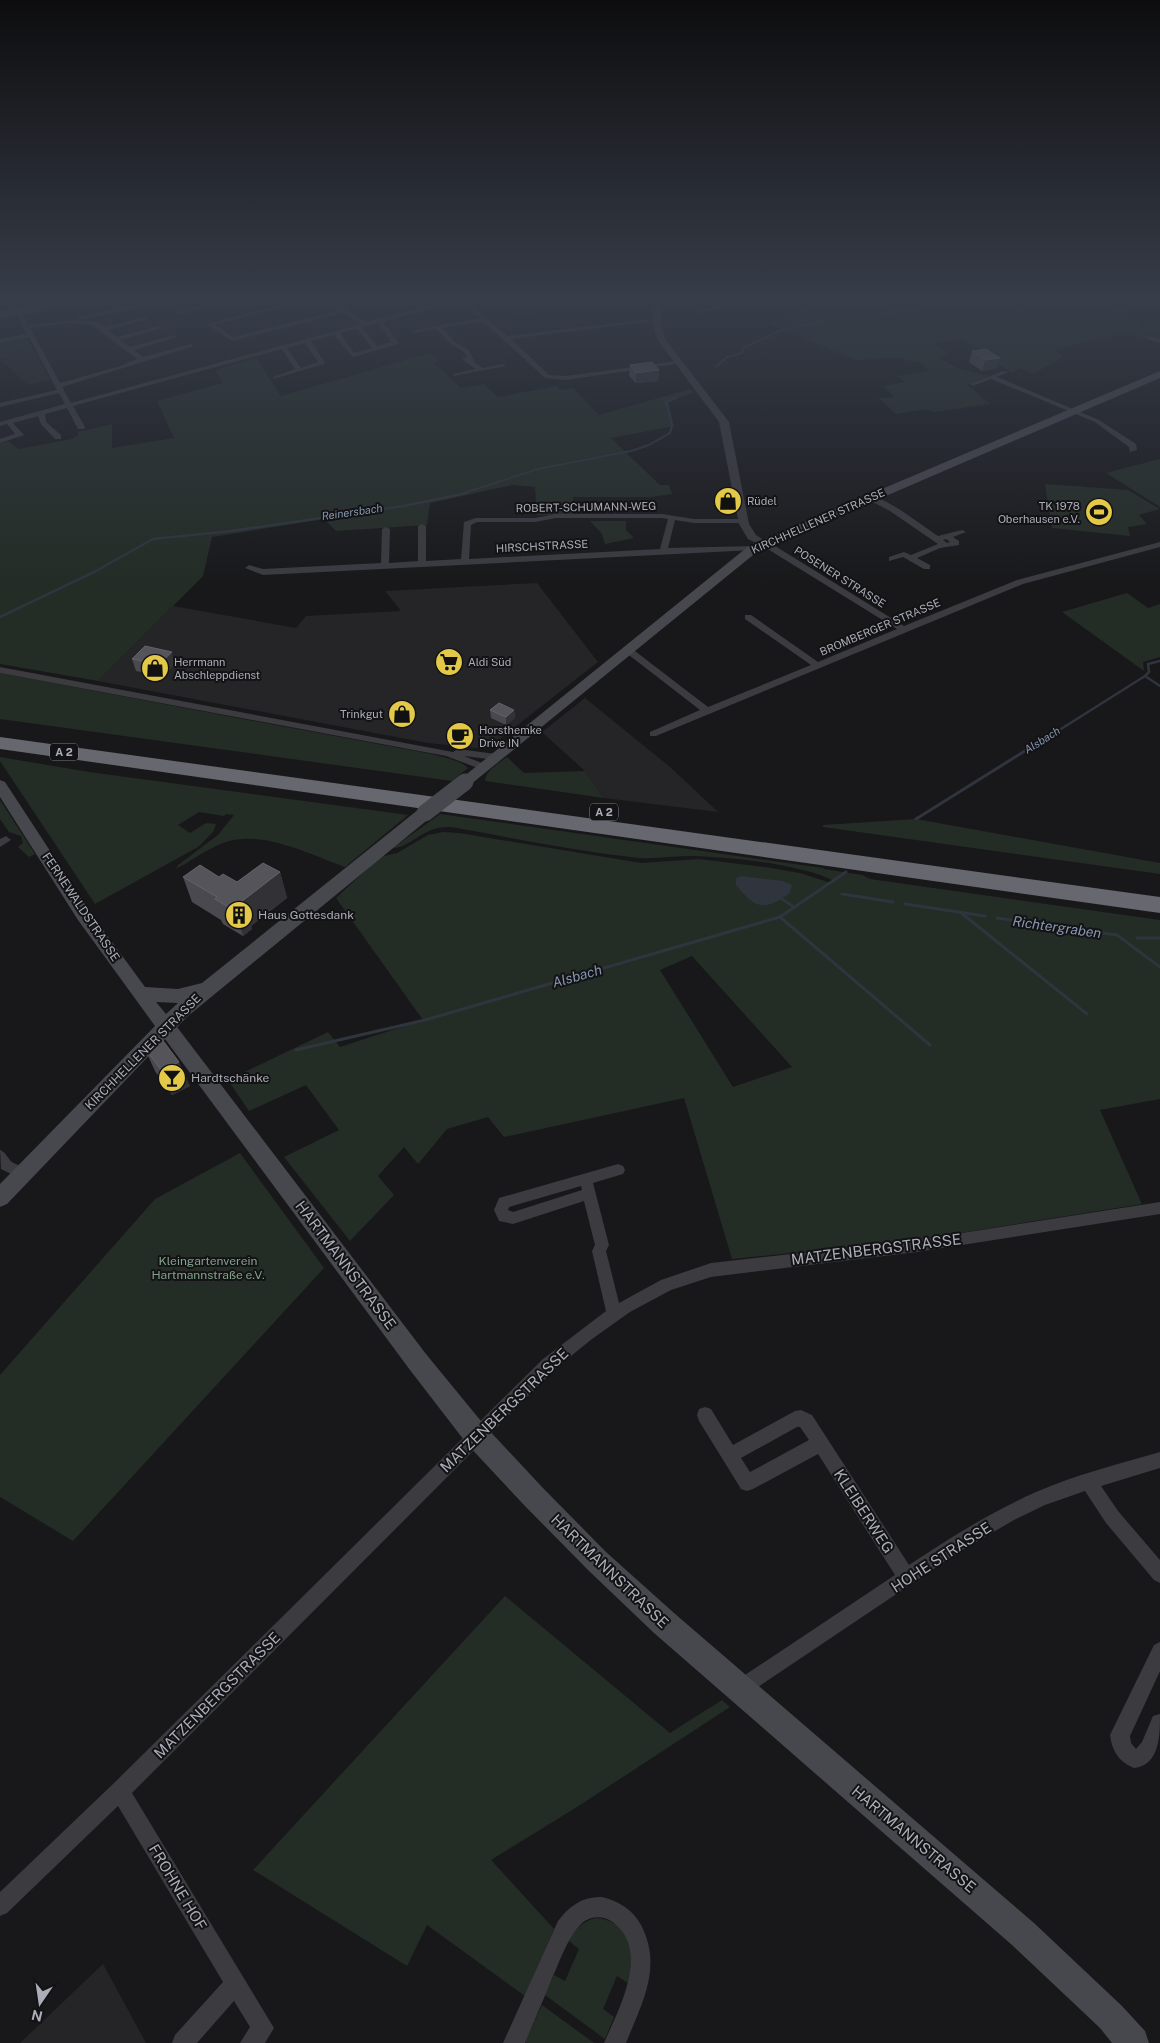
<svg xmlns="http://www.w3.org/2000/svg" width="1160" height="2043" font-family="'Public Sans',sans-serif">
<style>
.built{fill:#252427}
.green{fill:#242c26;fill-rule:evenodd}
.water{fill:#2f343d}
.lines{fill:none;stroke-linecap:round;stroke-linejoin:round}
.stream-far2{stroke:#2f343d;stroke-width:2}
.stream-far1{stroke:#2f343d;stroke-width:2.5}
.stream{stroke:#2f343d;stroke-width:3}
.minor{fill:#3b3b40;fill-rule:evenodd}
.tertiary{fill:#3b3b40;fill-rule:evenodd}
.secondary{fill:#47484e;fill-rule:evenodd}
.motorway{fill:#66676f;fill-rule:evenodd}
.secondary-bridge{stroke:#47484e;stroke-width:17}
.wall{fill:#4a494f}
.shaded-wall{fill:#323135}
.building{fill:#55545a;stroke:#626269}
.labels{text-anchor:middle;dominant-baseline:central;stroke-width:4;stroke-linejoin:round;paint-order:stroke}
.far-poi-label{font-size:11px;fill:#abadb8;stroke:#131315;text-anchor:start}
.far-street-label{font-size:11px;fill:#abadb8;stroke:#131315}
.far-water-label{font-size:11px;font-style:italic;fill:#8695b0;stroke:#131315}
.shield{fill:#131315;stroke:#7d7f87;stroke-width:1}
.shield-label{font-size:11px;font-weight:bold;fill:#abadb8}
.street-label{font-size:12px;fill:#abadb8;stroke:#131315}
.poi-label{font-size:12px;fill:#abadb8;stroke:#131315;text-anchor:start}
.park-label{font-size:12px;fill:#84a28b;stroke:#131315}
.water-label{font-size:14px;font-style:italic;fill:#8695b0;stroke:#131315}
.near-street-label{font-size:15px;fill:#abadb8;stroke:#131315}
</style>
<rect width="100%" height="100%" fill="#18181a"/>
<g class="built">
<path d="M32 347 50 380 28 385 1 360 8 358 10 354Z"/>
<path d="M537 583 598 662 487 749 428 743 98 681 173 606 296 628 306 616 401 611 385 591Z"/>
<path d="M585 698 670 767 718 812 604 798 585 771 542 732Z"/>
<path d="M103 1964 146 2043H20Z"/>
</g>
<g class="green">
<path d="M532 300H568L571 308 519 314 508 304Z"/>
<path d="M817 300H1112L1143 327 1160 325V332L1150 334 1145 339 1129 332 1054 349 1063 357 1033 374 1020 368 1011 373 963 339 933 343 949 354 940 358 957 368 989 376 968 385 990 404 933 412 927 409 896 414 879 398 894 397 883 386 905 382 896 376 929 371 919 362 897 358 856 360 767 323 793 314Z"/>
<path d="M26 338 32 347 10 354 8 358 0 359V343Z"/>
<path d="M430 353 439 361 433 362 461 388 484 384 498 397 556 386 561 390 573 388 599 415 690 389 694 393 668 401 674 426 611 438 660 485H669L672 494 651 497H573V515H537L535 487 512 485 430 503 427 525 336 531 324 519 212 537 203 576 98 681 0 664V443L9 441 18 449 72 439 79 434 78 432 112 424V448L174 438 157 401 223 383 216 370 256 358 281 396Z"/>
<path d="M1160 459V507L1106 473Z"/>
<path d="M1045 484 1128 490 1160 509 1139 515 1147 524 1128 527 1130 536 1052 528Z"/>
<path d="M590 521H626V530L634 538 605 544 602 534Z"/>
<path d="M1127 593 1148 608 1160 604V657L1143 662 1144 671 1062 612Z"/>
<path d="M0 673C126 697 252 721 378 744 396 748 459 756 468 768L452 781 0 719Z"/>
<path d="M0 757 89 772 408 815 345 867C308 854 262 829 223 843 207 849 191 861 176 869L178 865 218 835 234 815 226 814 224 816 199 812 178 825 190 833 206 823 216 824 213 832 198 847 95 904 0 761Z"/>
<path d="M507 757 524 773 585 771 604 798 485 781C485 771 499 763 507 757Z"/>
<path d="M0 800 35 854 29 857 18 847 23 843 21 836 9 832 0 819Z"/>
<path d="M440 814 823 868 824 869 862 875 870 879 1160 920V1099L1100 1110 1142 1204 916 1240 732 1259 684 1098 504 1137 488 1117 447 1129 418 1164 404 1147 378 1176 394 1195 350 1241 284 1157 339 1130 306 1085 249 1111 228 1080 328 1032 340 1047 423 1020 336 898 380 857 397 853 428 835 443 832 459 833 641 863 699 859 765 867 800 873 831 883 834 881C801 864 730 857 692 856 675 856 656 859 639 858 576 851 513 838 451 827 421 826 413 847 393 848ZM692 956 792 1067 733 1087 660 970Z"/>
<path d="M916 819 1160 863V874L823 827V825Z"/>
<path d="M240 1153 324 1268 73 1541 0 1497V1375L155 1199Z"/>
<path d="M505 1596 670 1733 722 1700 730 1707 577 1807 491 1860 554 1929 525 1996 427 1925 407 1966 253 1870Z"/>
<path d="M596 1918C632 1921 635 1955 628 1983L617 1976 603 2009 614 2017 605 2039 545 1995 554 1975 565 1981 579 1949 569 1941C576 1928 582 1922 596 1918Z"/>
<path d="M542 2005 594 2043H527L525 2042Z"/>
</g>
<path class="water" d="M741 876 783 881 792 885 790 893C765 911 756 910 736 885V878Z"/>
<g class="lines">
<g class="stream-far2">
<path d="M716 367 727 357 742 353 743 348 780 331 831 319 844 317 864 318 958 300"/>
<path d="M461 494 538 469 631 451 649 445 670 433 672 426 666 402 676 398"/>
</g>
<g class="stream-far1">
<path d="M0 617 94 572 153 539 231 531 404 506 467 493"/>
<path d="M1145 676 1160 686"/>
<path d="M1034 746 1145 676 1149 672 1148 664 1160 661"/>
</g>
<g class="stream">
<path d="M916 819 1036 744"/>
<path d="M842 894 893 902"/>
<path d="M782 899 794 907"/>
<path d="M905 904 985 916"/>
<path d="M960 912 1087 1014"/>
<path d="M780 917 930 1045"/>
<path d="M997 918 1117 935 1160 967"/>
<path d="M1137 938H1160"/>
<path d="M296 1050 425 1020 780 917 846 872"/>
</g>
<g class="minor">
<path d="M2 300H8L15 308 10 309Z"/>
<path d="M78 300H91L23 315 28 325 79 320 77 317 132 305 123 300H131L138 304 137 308 79 320 96 322 104 327 146 317 149 319 107 330 117 337 159 326 162 328 120 340 130 347 174 335 177 337 134 350 143 357 191 344 194 346 62 387 71 403 361 324 343 313 232 341 207 324 298 300H309L215 325 233 337 339 310 323 300H331L367 322 419 308 406 300H414L425 306 447 300H464L507 336 657 318 660 320 511 339 549 375 566 376 679 361 682 363 566 380 545 378 483 321 442 328 455 342 469 350 475 363 483 368 503 364 506 366 453 376V374L476 369 463 360V358L467 357 464 352 451 344 436 329 414 333 411 331 480 318 458 301 383 322 399 343 398 344 353 357 334 335 311 341 325 363 324 364 273 379V377L295 369 282 349 73 406 85 427 84 429H78L67 408 45 414 46 422 61 435V439H55L41 424 38 416 13 423 24 435 0 443V439L15 434 7 424 0 426V422L65 404 59 393 0 407V403L57 390 29 337 0 343V339L27 334 17 316 0 320V316ZM72 323 92 325 137 359 121 366 60 383 30 328ZM378 323 392 342 377 346 362 327ZM356 329H357L372 348 354 353 340 333ZM305 343 318 362 301 368 287 348Z"/>
<path d="M222 300H233L178 315 175 313Z"/>
<path d="M734 300H743L724 308 701 313 698 311Z"/>
<path d="M1149 336 1160 339V343L1147 339 1146 338Z"/>
<path d="M1003 371 1008 372 997 377 1099 420 1136 444 1137 450 1130 452 1129 447 1095 422 991 379 973 386 970 384Z"/>
<path d="M867 495C882 494 924 527 938 536L962 530 966 532 953 537 959 541V545L940 548 917 558 930 565V569H924L903 557 889 561V557L904 552 911 555 938 544 890 511 867 499ZM946 539 950 542 947 543 943 540Z"/>
<path d="M556 514H662L694 519H746V523H694L675 520 668 548 754 546 758 548 754 550 263 575 245 568 249 565 263 569 381 563 382 529 386 527 390 529 389 563 418 561V526L422 524 426 526V561L461 559 464 522 476 518H535ZM556 518H662L668 519 660 549 469 559 471 525 477 522H535Z"/>
<path d="M761 541H767L904 626 1017 580 1160 542V547L1023 584 656 736H650V732L700 710 625 652V648H631L708 707 811 665 745 619V615H751L818 662 897 629 761 545Z"/>
<path d="M0 667 453 752 458 749 496 754 501 757 496 760 464 756 487 765V769L483 770 446 756 0 673Z"/>
<path d="M6 836 11 840 0 847V839Z"/>
<path d="M0 1150C7 1153 7 1158 12 1162 19 1166 26 1167 30 1174L28 1178 23 1180 1 1169Z"/>
<path d="M618 1164 623 1166 625 1170 623 1174 593 1183 609 1245 606 1251 619 1303 661 1280 711 1263 917 1240 1160 1202V1214L917 1252 711 1277 671 1290 630 1312 592 1339 555 1369 132 1793 274 2028 265 2043H240L250 2027 234 2001 197 2043H172L175 2035 223 1982 118 1806 7 1913 0 1916V1892L113 1784 543 1359 606 1311 592 1251 595 1245 584 1201 513 1224 499 1221 494 1210 499 1198ZM581 1186 582 1190 513 1212 508 1210 509 1207Z"/>
<path d="M705 1407 711 1409 733 1445 795 1411 801 1410 812 1415 909 1565C950 1538 991 1512 1036 1492 1075 1475 1118 1464 1160 1452V1468L1101 1486 1118 1511 1160 1560V1583L1154 1580 1106 1523 1085 1491 1045 1505 1014 1520 959 1552 740 1699 733 1697 731 1690 733 1683 895 1575 818 1454 753 1489 747 1491 741 1489 699 1421 697 1415 699 1409ZM797 1427H800L809 1440 750 1472 741 1458Z"/>
<path d="M1160 1642V1671L1130 1736 1131 1743 1136 1749 1142 1742 1153 1716 1160 1714C1160 1735 1160 1765 1134 1768 1119 1762 1112 1751 1110 1735L1154 1645Z"/>
<path d="M602 1897C619 1901 633 1910 641 1925 663 1967 642 2003 626 2043H604C617 2013 645 1962 622 1931 618 1927 613 1921 607 1919 599 1916 589 1917 582 1923 568 1937 561 1958 553 1976 544 1999 534 2021 525 2043H503L558 1921C569 1906 583 1896 602 1897Z"/>
</g>
<path class="tertiary" d="M653 300H661V323L665 339 729 422 749 524 756 535 769 543 768 545H760L748 539 739 524 719 422 657 339 653 323Z"/>
<g class="secondary">
<path d="M56 300H75L0 317V311Z"/>
<path d="M1160 371V378L758 551 470 785H460L457 782 750 545Z"/>
<path d="M0 780 5 782 90 912 145 987 178 989 202 983 419 809 425 808 431 809 433 813 431 817 188 1016 177 1027 426 1354 485 1426 542 1487 606 1552 674 1613 1034 1923 1122 2006 1145 2031 1149 2043H1112L1100 2028 1012 1945 654 1633 588 1570 524 1505 467 1444 410 1370 165 1039 7 1204 0 1207V1184L155 1026 78 920 0 797ZM156 1002 178 1003 166 1014Z"/>
</g>
<path class="motorway" d="M0 737 1160 897V913L0 749Z"/>
<path class="secondary-bridge" d="M425 813 465 782"/>
</g>
<g class="wall">
<path d="M972 351 997 368 982 371 969 362Z"/>
<path d="M630 365 659 370 658 381 636 383 629 376Z"/>
<path d="M132 659 175 664 163 676 136 671Z"/>
<path d="M490 710H514L515 718 506 725 491 718Z"/>
<path d="M280 872 287 898 251 926 252 929 243 936 223 924 221 920 192 902 183 877H219L237 882Z"/>
<path d="M144 1047 190 1086 172 1095 155 1071Z"/>
</g>
<g class="shaded-wall">
<path d="M1000 358 997 368 982 371 985 360Z"/>
<path d="M659 370 658 381 636 383V373Z"/>
<path d="M172 652 175 664 163 676 159 664Z"/>
<path d="M514 710 515 718 506 725V717Z"/>
<path d="M280 872 287 898 251 926 252 929 243 936 235 911 241 902Z"/>
<path d="M179 1062 190 1086 172 1095 162 1071Z"/>
</g>
<g class="building">
<path d="M986 349 1000 358 985 360 972 351Z"/>
<path d="M652 362 659 370 636 373 630 365Z"/>
<path d="M145 646 172 652 159 664 132 659Z"/>
<path d="M499 703 514 710 506 717 490 710Z"/>
<path d="M263 863 280 872 241 902 244 904 235 911 215 899 217 897 183 877 200 865 219 877 223 874 237 882Z"/>
<path d="M161 1038 179 1062 162 1071 144 1047Z"/>
</g>
<linearGradient id="sky" x2="0" y2="1"><stop stop-color="#0d0d0e"/><stop offset="0.51" stop-color="#373d49"/><stop offset="1" stop-color="#373d49" stop-opacity="0"/></linearGradient>
<rect width="1160" height="586" fill="url(#sky)"/>
<defs>
<g id="shop-disc" transform="scale(1.4375)"><circle r="9.5" fill="#e3c947" stroke="#131315"/><path d="M-5-2.5h2.3a2.7 3.5 0 0 1 5.4 0H5L5.5 6h-11ZM-1.5-2.5h3a1.5 2.3 0 0 0-3 0Z" fill="#111"/></g>
<g id="stadium-disc" transform="scale(1.4375)"><circle r="9.5" fill="#e3c947" stroke="#131315"/><path d="M0-5a6.5 5 0 1 0 0 10a6.5 5 0 1 0 0-10ZM-3.5-1.8h7v3.6h-7Z" fill="#111"/></g>
<g id="supermarket-disc" transform="scale(1.4375)"><circle r="9.5" fill="#e3c947" stroke="#131315"/><path d="M-6-5.5h2.5l.6 2H6L4.5 2H-2.5L-4.4-4H-6ZM-1.5 3.2a1.3 1.3 0 1 0 .1 0ZM3 3.2a1.3 1.3 0 1 0 .1 0Z" fill="#111"/></g>
<g id="cafe-disc" transform="scale(1.4375)"><circle r="9.5" fill="#e3c947" stroke="#131315"/><path d="M-5.5-4.5H6V0H3Q3 3.5 0 3.5H-2.5Q-5.5 3.5-5.5 0ZM3-3.2v2h1.7v-2ZM-6 4.5H4V6H-6Z" fill="#111"/></g>
<g id="building-disc" transform="scale(1.4375)"><circle r="9.5" fill="#e3c947" stroke="#131315"/><path d="M-4-6H4V6H1V3H-1V6H-4ZM-2.5-4.3h1.7v1.8h-1.7ZM.8-4.3h1.7v1.8H.8ZM-2.5-1h1.7V.8h-1.7ZM.8-1h1.7V.8H.8Z" fill="#111"/></g>
<g id="bar-disc" transform="scale(1.4375)"><circle r="9.5" fill="#e3c947" stroke="#131315"/><path d="M-6-5H6L.8 .8V4.5H3.5V6h-7V4.5H-.8V.8Z" fill="#111"/></g>
</defs>
<g fill-rule="evenodd">
<use href="#shop-disc" x="728" y="501"/>
<use href="#stadium-disc" x="1099" y="512"/>
<use href="#supermarket-disc" x="449" y="662"/>
<use href="#shop-disc" x="155" y="668"/>
<use href="#shop-disc" x="402" y="714"/>
<use href="#cafe-disc" x="460" y="736"/>
<use href="#building-disc" x="239" y="915"/>
<use href="#bar-disc" x="172" y="1078"/>
</g>
<g class="labels">
<g class="far-poi-label">
<text x="747" y="501">Rüdel</text>
<text x="1080" y="506" text-anchor="end">TK 1978<tspan x="1080" dy="13">Oberhausen e.V.</tspan></text>
<text x="174" y="662">Herrmann<tspan x="174" dy="13">Abschleppdienst</tspan></text>
<text x="468" y="662">Aldi Süd</text>
<text x="383" y="714" text-anchor="end">Trinkgut</text>
<text x="479" y="730">Horsthemke<tspan x="479" dy="13">Drive IN</tspan></text>
</g>
<g class="far-street-label">
<text transform="translate(586 507) rotate(-1)">ROBERT-SCHUMANN-WEG</text>
<text transform="translate(818 521) rotate(-24)">KIRCHHELLENER STRASSE</text>
<text transform="translate(542 546) rotate(-3)">HIRSCHSTRASSE</text>
<text transform="translate(840 577) rotate(32)">POSENER STRASSE</text>
<text transform="translate(880 627) rotate(-23)">BROMBERGER STRASSE</text>
</g>
<g class="far-water-label">
<text transform="translate(352 512) rotate(-8)">Reinersbach</text>
<text transform="translate(1042 740) rotate(-32)">Alsbach</text>
</g>
<g class="shield">
<rect x="50" y="743.5" width="28" height="17" rx="4"/>
<rect x="590" y="803.5" width="28" height="17" rx="4"/>
</g>
<g class="shield-label">
<text x="64" y="752">A 2</text>
<text x="604" y="812">A 2</text>
</g>
<g class="street-label">
<text transform="translate(81 907) rotate(56)">FERNEWALDSTRASSE</text>
<text transform="translate(143 1052) rotate(-45)">KIRCHHELLENER STRASSE</text>
</g>
<g class="poi-label">
<text x="258" y="915">Haus Gottesdank</text>
<text x="191" y="1078">Hardtschänke</text>
</g>
<g class="park-label">
<text x="208" y="1261">Kleingartenverein<tspan x="208" dy="14">Hartmannstraße e.V.</tspan></text>
</g>
<g class="water-label">
<text transform="translate(1057 927) rotate(8)">Richtergraben</text>
<text transform="translate(577 976) rotate(-16)">Alsbach</text>
</g>
<g class="near-street-label">
<text transform="translate(876 1249) rotate(-7)">MATZENBERGSTRASSE</text>
<text transform="translate(346 1265) rotate(53)">HARTMANNSTRASSE</text>
<text transform="translate(504 1410) rotate(-44)">MATZENBERGSTRASSE</text>
<text transform="translate(864 1511) rotate(57)">KLEIBERWEG</text>
<text transform="translate(941 1557) rotate(-33)">HOHE STRASSE</text>
<text transform="translate(610 1571) rotate(44)">HARTMANNSTRASSE</text>
<text transform="translate(217 1695) rotate(-45)">MATZENBERGSTRASSE</text>
<text transform="translate(914 1839) rotate(40)">HARTMANNSTRASSE</text>
<text transform="translate(178 1887) rotate(59)">FROHNE HOF</text>
</g>
</g>
<g transform="translate(40 2003) rotate(193)" stroke="#131315" stroke-width="4" paint-order="stroke">
<path d="M0-4L9 19L0 12L-9 19Z" fill="#abadb8"/>
<text y="-8" font-size="14" font-weight="bold" text-anchor="middle" fill="#abadb8">N</text>
</g>
</svg>
